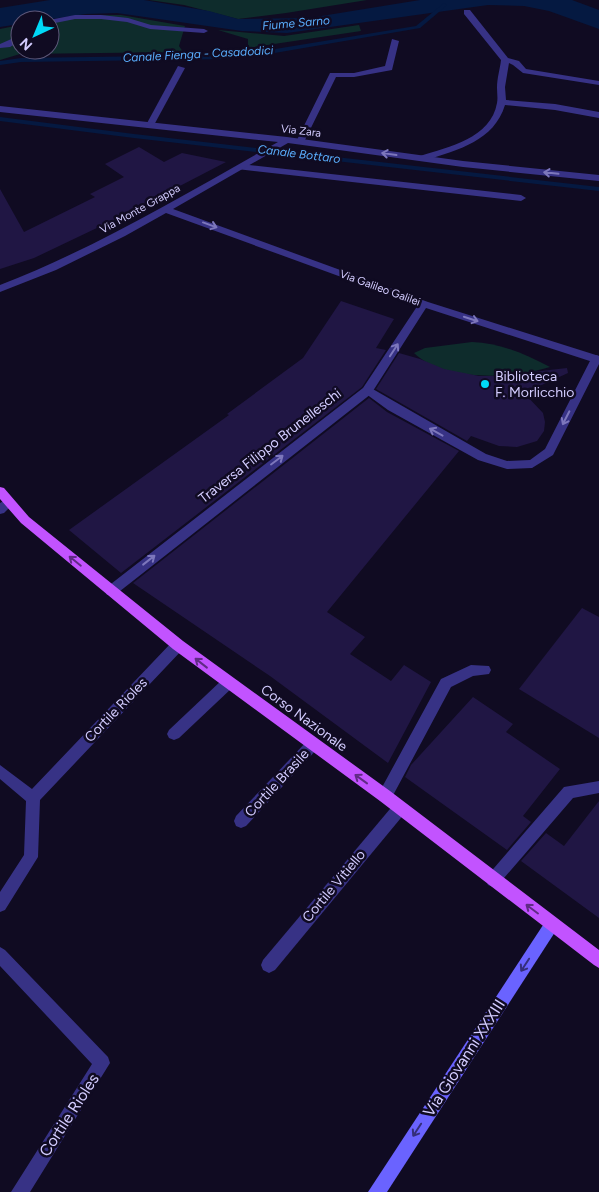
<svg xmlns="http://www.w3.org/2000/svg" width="599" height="1192" font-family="Figtree,sans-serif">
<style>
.green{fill:#0e2c2c}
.water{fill:#051941}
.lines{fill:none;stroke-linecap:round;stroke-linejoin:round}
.stream{fill:#051941;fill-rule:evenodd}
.building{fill:#201644}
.path{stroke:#23bcb6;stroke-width:2;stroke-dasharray:2 2.5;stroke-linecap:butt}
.service{fill:#373285;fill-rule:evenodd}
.minor{fill:#373285;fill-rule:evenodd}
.secondary{fill:#6a63ff;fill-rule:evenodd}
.primary{fill:#c253ff;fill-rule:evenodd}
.oneway{stroke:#7d77bc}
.oneway2{stroke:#602b85}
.oneway3{stroke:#342e7a}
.poi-dot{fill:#00d9f7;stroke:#100b22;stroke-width:2}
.labels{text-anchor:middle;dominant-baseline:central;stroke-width:5;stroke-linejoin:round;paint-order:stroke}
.far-street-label{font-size:11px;fill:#d3ccff;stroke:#100b22}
.far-water-label{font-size:12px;font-style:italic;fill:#5aafff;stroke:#100b22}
.poi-label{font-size:14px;fill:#d3ccff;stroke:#100b22;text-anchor:start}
.street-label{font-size:14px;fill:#d3ccff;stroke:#100b22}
.near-street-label{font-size:16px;fill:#d3ccff;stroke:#100b22}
</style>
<rect width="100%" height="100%" fill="#100b22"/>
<g class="green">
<path d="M149 0H367L286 13 238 19 184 5Z"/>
<path d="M80 15H121L185 26 179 46 183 52 20 54 0 60V29L20 25V50H50V20Z"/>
<path d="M359 25 361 31 248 48V39L218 30 284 36Z"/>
<path d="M472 342C500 343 525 354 550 367 512 379 444 382 414 353L425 348Z"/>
</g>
<path class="water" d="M50 0H144L209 11 238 19 309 18 420 0H572L599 10V29L549 11 524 6 488 5 287 33 242 31 117 13 86 14 45 20H20V24L0 27V8Z"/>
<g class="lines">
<g class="stream">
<path d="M444 3 447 5 446 6 420 28 263 55 226 59 21 62 0 65V61L21 58 226 55 263 51 416 26Z"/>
<path d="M0 117 134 134 599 187V191L134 138 0 121Z"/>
</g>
</g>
<g class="building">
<path d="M139 147 164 162 182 153 226 162 122 216 34 258 0 269V189L24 232 95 197 90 194 124 177 105 164Z"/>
<path d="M341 301 394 319 376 348 386 350 362 387 121 573 69 530 229 415 227 414 303 358Z"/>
<path d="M399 353 420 359 444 369 479 376H498L567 368 568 373 524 393 543 413 545 422 544 431 537 441 517 447 499 446 471 436 467 441 376 389Z"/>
<path d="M369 398 387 412 459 451 327 612 365 637 350 654 391 681 404 665 431 682 388 763 270 676 133 583Z"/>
<path d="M582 608 599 617V738L519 689Z"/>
<path d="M473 697 513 724 506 732 560 769 523 816 531 822 507 850 405 777 411 765Z"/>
<path d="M599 801V918L521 861 546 833 564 846Z"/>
</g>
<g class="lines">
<path class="path" d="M195 59 196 51"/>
<g class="service">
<path d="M464 10H470L508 58 519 61 526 69 599 81V85L523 73 513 65 509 63 505 87 506 100 555 104 599 112V118L555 110 505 105C494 141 458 150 426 160H420V156C449 147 491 138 497 103 498 98 497 93 497 88 497 78 500 69 501 60L464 14Z"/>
<path d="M75 15H101L128 18 151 25 204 29 208 31 204 33 150 29 127 22 101 19H75L50 24 49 20Z"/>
<path d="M17 33H20V41L10 47 0 48V44L16 37Z"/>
<path d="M392 39 399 41 392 70 354 77H336L304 142 297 144 296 142 330 73H354L385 66Z"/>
<path d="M178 66 185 68 154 125 147 127 146 125Z"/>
<path d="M240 164 521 195 526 198 521 201 237 169 236 167Z"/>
<path d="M596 355 599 356V364L553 455 532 468 507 469 478 460 388 410 362 391 367 387 371 388 486 454 507 461 530 460 545 449 591 359Z"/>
<path d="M9 498 15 502 4 513 0 514V503Z"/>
<path d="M178 640 183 641 184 645 183 649 40 800 38 857 5 910 0 912V892L24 855 26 801 0 779V765L32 789 173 641Z"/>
<path d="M471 665 489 666 491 670 489 674 473 676 451 687 390 801 385 802 380 801 378 796 380 791 441 679Z"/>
<path d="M228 677 233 679 235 683 233 687 179 738 174 740 169 738 167 734 169 730 223 679Z"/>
<path d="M313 738 318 740 320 744 318 748 246 826 241 828 236 826 234 821 236 816 308 740Z"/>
<path d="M599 781V793L573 798 498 885 493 887 488 885 486 880 488 875 564 787Z"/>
<path d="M400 802 405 803 407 808 405 813 275 970 269 973 263 970 261 965 263 960 395 803Z"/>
<path d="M0 947 5 950 108 1057 110 1063 30 1192H11L92 1064 0 966Z"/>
</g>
<path class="minor" d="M0 106 287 137 463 161 599 175V181L463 167 288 143 173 209 428 302 599 356V364L426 308 371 394 115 595H107L105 591 107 587 363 388 418 305 166 213 125 236 56 270 0 292V285C98 247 187 193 278 142L0 112Z"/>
<path class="secondary" d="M552 917 557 919 560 924 557 929 387 1192H368L547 919Z"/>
<path class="primary" d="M0 487 4 488 29 517 183 641 390 791 599 950V968L594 965 380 801 173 649 21 523 0 499Z"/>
</g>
<defs><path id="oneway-shaft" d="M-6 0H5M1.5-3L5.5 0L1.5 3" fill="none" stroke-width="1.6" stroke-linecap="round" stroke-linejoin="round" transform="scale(1.25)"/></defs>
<g class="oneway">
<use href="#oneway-shaft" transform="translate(389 154) rotate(-172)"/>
<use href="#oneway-shaft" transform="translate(551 173) rotate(-174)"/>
<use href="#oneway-shaft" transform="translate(210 225) rotate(20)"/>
<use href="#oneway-shaft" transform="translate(471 319) rotate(18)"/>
<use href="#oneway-shaft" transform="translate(394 350) rotate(-57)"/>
<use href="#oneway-shaft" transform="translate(566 418) rotate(117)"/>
<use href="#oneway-shaft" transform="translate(436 432) rotate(-151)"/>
<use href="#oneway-shaft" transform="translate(277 460) rotate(-37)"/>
<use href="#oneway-shaft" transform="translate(149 560) rotate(-38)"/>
</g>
<g class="oneway2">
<use href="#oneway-shaft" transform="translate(75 561) rotate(-141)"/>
<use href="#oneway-shaft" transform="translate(201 663) rotate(-142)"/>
<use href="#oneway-shaft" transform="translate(361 779) rotate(-144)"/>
<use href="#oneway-shaft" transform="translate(532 909) rotate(-143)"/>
</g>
<g class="oneway3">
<use href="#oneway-shaft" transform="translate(525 965) rotate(123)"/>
<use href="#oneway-shaft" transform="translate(417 1130) rotate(123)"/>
</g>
<circle class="poi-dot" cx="485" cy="384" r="5"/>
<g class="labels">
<g class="far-street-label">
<text transform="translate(301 131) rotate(7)">Via Zara</text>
<text transform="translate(140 209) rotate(-29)">Via Monte Grappa</text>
<text transform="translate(380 288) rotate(20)">Via Galileo Galilei</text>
</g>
<g class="far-water-label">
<text transform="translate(296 23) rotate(-5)">Fiume Sarno</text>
<text transform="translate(198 54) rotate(-3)">Canale Fienga - Casadodici</text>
<text transform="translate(299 154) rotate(7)">Canale Bottaro</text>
</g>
<g class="poi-label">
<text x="495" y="376">Biblioteca<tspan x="495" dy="16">F. Morlicchio</tspan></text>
</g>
<g class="street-label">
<text transform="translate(270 446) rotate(-38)">Traversa Filippo Brunelleschi</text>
<text transform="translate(116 710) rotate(-46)">Cortile Rioles</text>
<text transform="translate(304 718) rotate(36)">Corso Nazionale</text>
<text transform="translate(277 783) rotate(-47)">Cortile Brasile</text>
<text transform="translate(334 886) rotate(-50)">Cortile Vitiello</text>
</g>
<g class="near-street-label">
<text transform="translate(464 1058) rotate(-57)">Via Giovanni XXXIII</text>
<text transform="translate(69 1115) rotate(-57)">Cortile Rioles</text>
</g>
</g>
<g transform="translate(35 35) rotate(224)"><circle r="24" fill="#100b22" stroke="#5e587a"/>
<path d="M0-4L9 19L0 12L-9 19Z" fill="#00d9f7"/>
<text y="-8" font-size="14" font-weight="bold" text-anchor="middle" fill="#d3ccff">N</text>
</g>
</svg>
